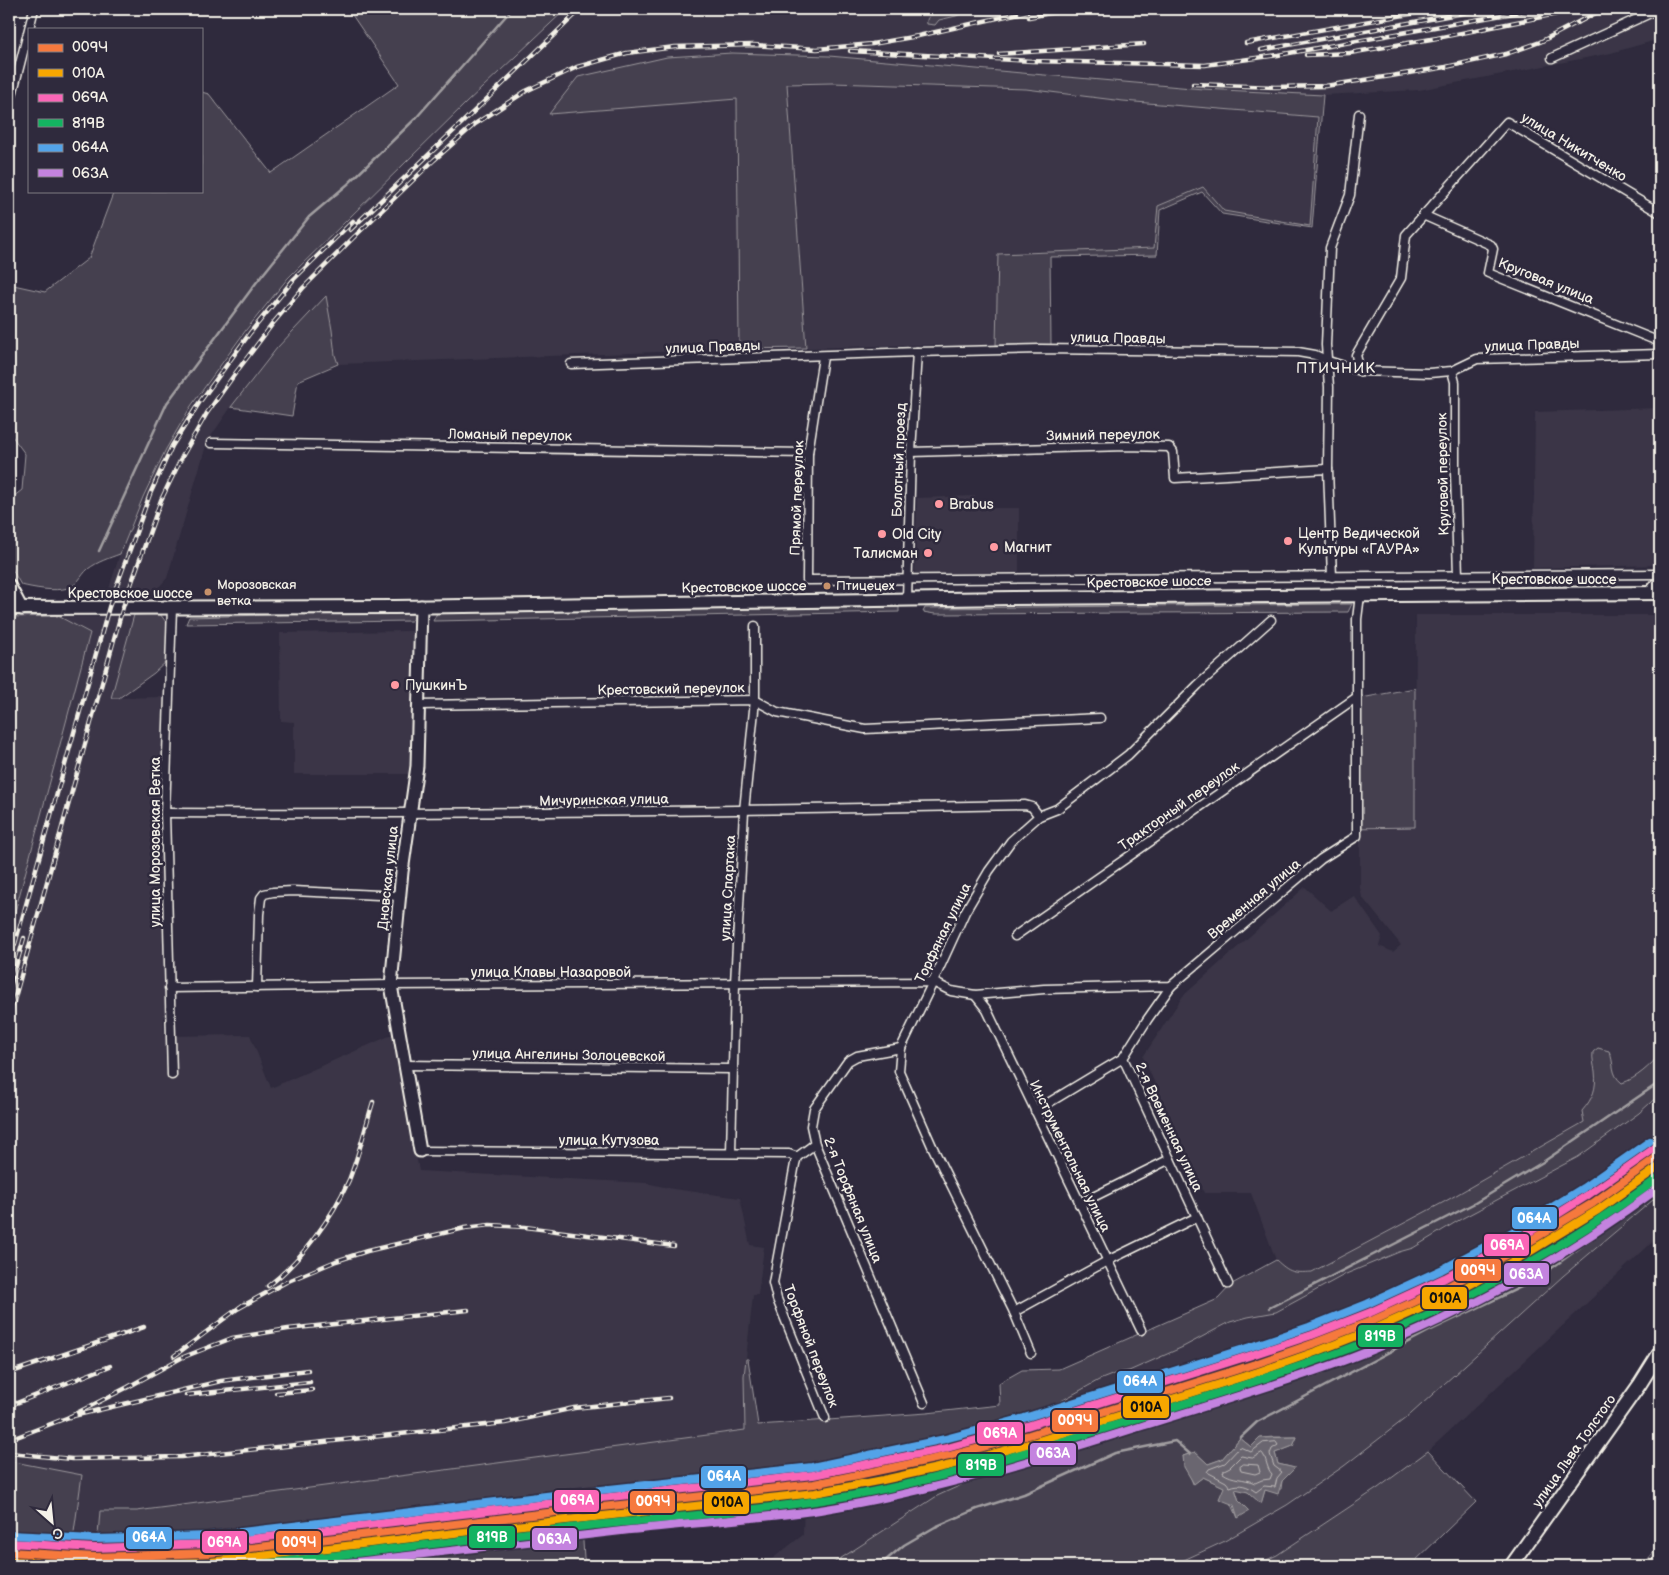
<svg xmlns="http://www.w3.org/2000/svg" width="1669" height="1575" font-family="'Balsamiq Sans',sans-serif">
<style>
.built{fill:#3b3647}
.green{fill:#454050;stroke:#9c989c;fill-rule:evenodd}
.water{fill:#6a6670;stroke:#a19ea0}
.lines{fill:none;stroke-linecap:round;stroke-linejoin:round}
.shore{stroke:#bdb9b8;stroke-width:1}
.stream{stroke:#a19ea0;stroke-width:2.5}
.street-casing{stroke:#f4f1e8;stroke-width:11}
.secondary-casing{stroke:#f4f1e8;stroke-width:15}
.primary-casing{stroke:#f4f1e8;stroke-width:16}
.street{stroke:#2f2a3d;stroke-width:8}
.secondary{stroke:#2f2a3d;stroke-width:11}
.primary{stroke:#2f2a3d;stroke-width:12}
.rail-casing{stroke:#f4f1e8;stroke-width:4.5}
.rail{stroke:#2f2a3d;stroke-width:2.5;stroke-dasharray:8;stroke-linecap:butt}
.rail-1-casing{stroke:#2f2a3d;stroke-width:11}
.rail-2-casing{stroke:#2f2a3d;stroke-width:11}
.rail-3-casing{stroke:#2f2a3d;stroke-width:11}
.rail-4-casing{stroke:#2f2a3d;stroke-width:11}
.rail-5-casing{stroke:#2f2a3d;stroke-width:11}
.rail-6-casing{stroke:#2f2a3d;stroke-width:11}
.rail-1{stroke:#f6793e;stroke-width:8}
.rail-2{stroke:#f7a600;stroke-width:8}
.rail-3{stroke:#fa66b7;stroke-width:8}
.rail-4{stroke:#13b361;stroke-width:8}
.rail-5{stroke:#53a3e8;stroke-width:8}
.rail-6{stroke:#c483df;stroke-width:8}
.poi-dot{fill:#ff9aa2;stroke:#2f2a3d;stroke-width:2}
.bus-dot{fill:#c7916a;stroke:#2f2a3d;stroke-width:2}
.labels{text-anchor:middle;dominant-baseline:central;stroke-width:5;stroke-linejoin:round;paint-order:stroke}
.bus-label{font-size:13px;fill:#f4f1e8;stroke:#2f2a3d;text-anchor:start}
.street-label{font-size:14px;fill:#f4f1e8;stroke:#2f2a3d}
.poi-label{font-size:14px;fill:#f4f1e8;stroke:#2f2a3d;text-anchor:start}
.neighbourhood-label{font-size:15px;letter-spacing:1px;fill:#f4f1e8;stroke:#2f2a3d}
.line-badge{stroke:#2f2a3d;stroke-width:2}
.badge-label{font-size:14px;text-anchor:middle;font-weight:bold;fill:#fff}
.pale-badge-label{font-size:14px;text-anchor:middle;font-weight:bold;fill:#111}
</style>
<rect width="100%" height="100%" fill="#2f2a3d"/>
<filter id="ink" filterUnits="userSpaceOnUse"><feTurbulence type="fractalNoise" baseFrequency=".02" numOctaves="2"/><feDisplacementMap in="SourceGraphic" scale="10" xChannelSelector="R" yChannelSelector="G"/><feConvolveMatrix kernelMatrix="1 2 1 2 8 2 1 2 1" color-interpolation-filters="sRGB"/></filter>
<g filter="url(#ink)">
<g class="built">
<path d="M566 9H1660V39L1611 53 1419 90 1323 95 1203 89 829 56 732 53 667 57 549 114 737 99 739 349 338 364 335 355 332 330 277 348 231 407 207 442 167 578 134 615 112 698 166 697 164 1036 250 1035 271 1088 394 1034 419 1171 646 1183 673 1189 740 1198 750 1245 764 1247 758 1295H753L744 1376 745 1430 137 1511H101L97 1548 207 1545 338 1530 753 1477 771 1470 835 1463 876 1455 910 1443 969 1428 1009 1421 1037 1412 1063 1400 1099 1380 1117 1373 1129 1371 1183 1347 1230 1322 1248 1317 1276 1312 1346 1274 1399 1252 1413 1248 1461 1219 1578 1157 1639 1113 1660 1094V1175L1651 1178 1574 1233 1531 1258 1421 1317 1349 1347 1290 1368 1213 1391 1085 1435 937 1496 829 1566H763L803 1535 804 1501 594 1519 582 1525 179 1566H9V934L90 633 58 616 100 617 120 554 143 497 166 449 191 406 246 330 289 278 466 103Z"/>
<path d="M832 83 1026 89 1123 101 1318 117 1310 226 1224 211 1203 187 1158 206 1154 248 998 254 996 345H914L806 348 787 84Z"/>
<path d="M1660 408V565L1533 568 1535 412Z"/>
<path d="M975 496 976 508H1019V574L915 573 917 498Z"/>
<path d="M1416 615H1660V1061L1584 1122 1444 1202 1312 1272 1295 1273 1287 1270 1276 1260 1251 1193H1204L1143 1057 1183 996 1305 887 1331 911 1354 896 1382 936 1379 946 1393 952 1401 945 1362 897 1360 888V829L1415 827Z"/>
<path d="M412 631 411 774H294V722L281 721 280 633Z"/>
<path d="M1660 1194V1235L1428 1451 1378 1488 1276 1555 1254 1566H1171L1223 1542 1344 1466 1411 1414 1563 1276Z"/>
</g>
<g class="green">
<path d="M348 9H566L466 103 288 278 246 330 191 406 166 449 143 497 120 554C109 558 97 562 88 569 81 575 77 586 68 588 54 592 34 588 21 585L9 564V500L22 490 25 454 9 432V284L45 292 89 258 114 191H201V92L209 94 271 173 399 84Z"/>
<path d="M947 9H971L956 16 939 20 935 25 927 24C925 13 939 13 947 9Z"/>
<path d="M732 53 829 56 1203 89 1323 95 1312 228 1222 214 1202 192 1160 210 1157 255 1050 257 1051 345H996L998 254 1154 248 1158 206 1203 187 1224 211 1310 226 1318 117 1123 101 1026 89 832 83 787 84 806 348 739 349 737 99 549 114 578 77 667 57Z"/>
<path d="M326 296 332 330 335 355 338 364 298 381 292 416 231 407 277 348Z"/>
<path d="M1352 604 1348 612 935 614 923 612 925 608Z"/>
<path d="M899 607V612L433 621 437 613Z"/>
<path d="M384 612 416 614 411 621 186 624 189 617Z"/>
<path d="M160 614 169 626 168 660 154 673 119 698H111L134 615Z"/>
<path d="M58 616 90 633 9 934V617Z"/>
<path d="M1415 688V827L1355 828 1356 699Z"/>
<path d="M1598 1048 1609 1051C1615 1063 1610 1074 1622 1083 1636 1079 1651 1065 1660 1054V1094L1639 1113 1578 1157 1461 1219 1413 1248 1399 1252 1346 1274 1276 1312 1248 1317 1230 1322 1183 1347 1129 1371 1117 1373 1099 1380 1063 1400 1026 1416 910 1443 876 1455 835 1463 771 1470 753 1477 338 1530 207 1545 97 1548 100 1511H137L745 1430 744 1376 746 1359H748L758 1425 927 1413 1000 1405 999 1383 1022 1370 1059 1369 1218 1299 1232 1284 1276 1260C1290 1273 1293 1273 1312 1272L1444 1202 1584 1122 1582 1111C1593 1098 1597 1089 1595 1071 1594 1065 1592 1059 1593 1052Z"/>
<path d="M1660 1175V1194L1563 1276 1411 1414 1344 1466 1287 1505 1223 1542 1171 1566H829L937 1496 1010 1463 1139 1416 1290 1368 1349 1347 1421 1317 1531 1258 1574 1233 1651 1178ZM1274 1437H1297L1293 1446 1275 1453 1278 1464 1294 1468 1282 1481 1281 1489 1265 1490 1261 1503 1248 1492 1235 1488 1239 1501 1238 1518 1224 1487 1203 1477 1193 1484 1183 1456 1195 1452 1208 1464 1222 1459 1240 1438 1251 1447 1261 1438Z"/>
<path d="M1428 1451 1476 1502 1410 1566H1254L1277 1555 1378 1488Z"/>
<path d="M9 1461 82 1475 73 1539 9 1534Z"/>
<path d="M582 1525 584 1558 589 1566H145H179Z"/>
<path d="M1660 1545V1566H1642Z"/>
</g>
<path class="water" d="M1297 1437 1293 1446 1275 1453 1278 1464 1295 1468 1282 1481 1278 1494 1265 1490 1261 1504 1248 1492 1235 1489 1239 1501 1249 1511 1238 1518 1234 1505 1219 1499 1224 1487 1203 1477 1194 1484 1184 1467 1183 1456 1195 1452 1208 1464 1222 1459 1240 1438 1251 1447 1260 1438Z"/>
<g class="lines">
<g class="shore">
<path d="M1276 1442 1278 1445 1272 1449 1270 1454 1274 1466 1282 1472 1277 1478 1275 1487 1264 1486 1256 1492C1248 1486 1240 1483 1230 1487L1226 1482 1207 1472 1209 1469 1225 1463 1240 1447 1251 1452 1263 1443Z"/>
<path d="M1262 1453C1267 1458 1266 1468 1272 1474L1270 1479 1262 1480 1255 1483C1244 1478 1233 1480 1223 1473L1224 1470 1230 1467 1241 1456 1252 1458Z"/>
<path d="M1244 1464 1258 1465 1260 1472 1255 1474 1241 1471 1240 1467Z"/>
</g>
<g class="stream">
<path d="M99 551 167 403 256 283 309 217 348 184 416 118 512 9"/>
<path d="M1269 1308 1475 1203 1543 1162 1660 1082"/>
<path d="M1240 1438 1257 1422 1431 1330 1534 1281 1604 1230 1660 1183"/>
<path d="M879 1566 904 1545 935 1527 977 1509 1024 1494 1115 1453 1175 1441 1190 1454"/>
</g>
<g class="street-casing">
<g id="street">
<path d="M1552 58 1659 9"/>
<path d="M9 107 34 9"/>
<path d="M1423 215 1491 245 1493 249 1488 273 1660 342"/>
<path d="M823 357 808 453 807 580 1660 574"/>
<path d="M571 364 917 352 1040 349 1298 352 1315 355 1328 361 1360 371 1429 373 1452 371 1477 359 1660 354"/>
<path d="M1360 371 1356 355 1401 278 1406 235 1507 122 1660 213"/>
<path d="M1452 371 1455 382V472L1458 576"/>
<path d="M211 443 808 453"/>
<path d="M911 452 1126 446 1169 447 1173 452 1175 478 1328 469"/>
<path d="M1332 577 1328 469 1329 387 1326 345 1330 248 1350 195 1359 114"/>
<path d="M907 600 911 452 917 352"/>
<path d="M418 705 755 700 777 712 865 729 1100 718"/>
<path d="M165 813C452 814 739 811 1025 805L1032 807 1039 816"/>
<path d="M1015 936 1357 697"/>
<path d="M1171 986 1147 1020 1123 1058 1228 1284"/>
<path d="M257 987 259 914 261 898 264 894 273 892 293 891 400 896"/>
<path d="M169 988 391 985 933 982 951 991 975 995 1044 989 1171 986 1321 859 1357 836V619L1360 595"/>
<path d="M975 995 987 1010 1141 1330"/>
<path d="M901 1048 857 1056 848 1061 814 1109 811 1126 815 1144 924 1403"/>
<path d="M405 1065 732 1069"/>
<path d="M172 1075 165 813 172 608"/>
<path d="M1035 1111 1123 1058"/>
<path d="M815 1144 797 1157 795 1164 773 1283 777 1299 825 1418"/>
<path d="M420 1151 789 1154 797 1157"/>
<path d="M731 1153 735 983 744 811 755 700V626"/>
<path d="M1079 1204 1170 1159"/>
<path d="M1014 1312 1107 1261 1197 1217"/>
<path d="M1031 1353 1014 1312 932 1146 899 1071 901 1048 933 982 965 912 989 871 1011 841 1039 816 1057 809 1128 755 1198 685 1271 620"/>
</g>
</g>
<g class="secondary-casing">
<g id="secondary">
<path d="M9 585 22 609"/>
<path d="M420 1151 391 985 402 872 417 766 421 606"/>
</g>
</g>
<g class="primary-casing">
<g id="primary">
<path d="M1651 593 1660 581"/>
<path d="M9 608 395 607 1013 598 1660 593"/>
<path d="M1511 1566 1640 1384 1660 1352"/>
</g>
</g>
<use href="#street" class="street"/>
<use href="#secondary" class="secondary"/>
<use href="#primary" class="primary"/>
<g class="rail-casing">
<g id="rail">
<path d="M1029 17 1071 9"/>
<path d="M1579 22 1603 9"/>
<path d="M1246 43 1438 9"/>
<path d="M1261 50 1485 9"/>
<path d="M850 51 1032 61 1205 65 1278 55 1536 9"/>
<path d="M999 54 1144 44"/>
<path d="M1306 55 1350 53 1437 38 1581 9"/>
<path d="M1193 84 1275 87 1325 86 1391 76 1446 67 1506 54 1540 42 1584 19"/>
<path d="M350 230 581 9"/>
<path d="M15 944 109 607 150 494 172 446 199 403 250 333 294 279 353 221"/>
<path d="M9 991 24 938"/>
<path d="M9 1019 123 607 161 500 183 455 207 413 237 371 274 322 303 288 353 238 434 160 475 124 526 91 577 67 627 53 675 47 753 45 817 49 872 44 918 36 1037 9"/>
<path d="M268 1286C301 1261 332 1218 349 1180 359 1155 365 1128 373 1102"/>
<path d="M239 1308 286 1282 336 1261 367 1251 465 1228 490 1225 525 1227 674 1246"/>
<path d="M174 1356 244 1304"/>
<path d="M9 1373 144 1327"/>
<path d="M276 1393 312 1390"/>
<path d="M186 1395 310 1382"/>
<path d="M9 1406 110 1366"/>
<path d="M69 1417 128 1387 181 1358 232 1338 288 1329 468 1310"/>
<path d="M9 1440 69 1417 221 1381 308 1370"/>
<path d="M9 1453 72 1459 181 1457 505 1423 574 1408 669 1398"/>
</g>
</g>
<use href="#rail" class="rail"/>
<g class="rail-1-casing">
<path id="rail-1" d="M9 1552 95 1557 209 1553 556 1512 814 1484 949 1456 1029 1435 1255 1364 1315 1343 1374 1320 1449 1286 1522 1246 1593 1203 1660 1155"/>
</g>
<g class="rail-2-casing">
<path id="rail-2" d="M9 1561 95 1566 210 1562 557 1521 815 1493 883 1480 951 1465 1032 1443 1258 1372 1318 1351 1377 1328 1453 1294 1526 1254 1598 1210 1660 1166"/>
</g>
<g class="rail-3-casing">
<path id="rail-3" d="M10 1543 95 1548 208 1544 555 1503 813 1475 947 1448 1027 1426 1252 1355 1312 1335 1371 1312 1445 1278 1518 1239 1588 1195 1655 1148"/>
</g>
<g class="rail-4-casing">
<path id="rail-4" d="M246 1566C360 1553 473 1539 587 1526 664 1518 741 1512 817 1501 929 1485 1035 1450 1142 1417 1211 1395 1280 1375 1348 1349 1459 1307 1564 1248 1660 1177"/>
</g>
<g class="rail-5-casing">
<path id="rail-5" d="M10 1535 95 1539 208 1536 554 1495 812 1467 945 1439 1024 1418 1250 1347 1309 1327 1367 1304 1441 1270 1514 1231 1583 1188 1650 1141"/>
</g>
<g class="rail-6-casing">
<path id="rail-6" d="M321 1566C424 1554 527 1542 630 1530 693 1523 757 1519 820 1510 932 1492 1035 1460 1142 1426 1212 1404 1282 1384 1351 1358 1461 1316 1566 1257 1660 1187"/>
</g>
<use href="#rail-1" class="rail-1"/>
<use href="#rail-2" class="rail-2"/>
<use href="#rail-3" class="rail-3"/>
<use href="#rail-4" class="rail-4"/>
<use href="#rail-5" class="rail-5"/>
<use href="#rail-6" class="rail-6"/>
</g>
</g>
<g class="poi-dot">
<circle cx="939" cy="504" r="5"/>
<circle cx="882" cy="534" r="5"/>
<circle cx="1288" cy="541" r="5"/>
<circle cx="994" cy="547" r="5"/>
<circle cx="928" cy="553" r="5"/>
<circle cx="395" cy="685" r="5"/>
</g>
<g class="bus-dot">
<circle cx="827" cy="586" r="4.5"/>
<circle cx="208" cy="592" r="4.5"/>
</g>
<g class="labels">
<g class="bus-label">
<text x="217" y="585">Морозовская<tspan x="217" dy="16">ветка</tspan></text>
<text x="836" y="586">Птицецех</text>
</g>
<g class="street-label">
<text transform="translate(1574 147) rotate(31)">улица Никитченко</text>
<text transform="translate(1546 281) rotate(22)">Круговая улица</text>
<text transform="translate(1118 338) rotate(1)">улица Правды</text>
<text transform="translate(1532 345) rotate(-2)">улица Правды</text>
<text transform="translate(713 347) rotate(-2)">улица Правды</text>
<text transform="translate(510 435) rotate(1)">Ломаный переулок</text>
<text transform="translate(1103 435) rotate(-1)">Зимний переулок</text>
<text transform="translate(899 460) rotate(-88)">Болотный проезд</text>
<text transform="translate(1443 474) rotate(-91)">Круговой переулок</text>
<text transform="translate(797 498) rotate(-88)">Прямой переулок</text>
<text x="1554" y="579">Крестовское шоссе</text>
<text transform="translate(1149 582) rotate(-1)">Крестовское шоссе</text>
<text transform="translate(744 587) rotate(-1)">Крестовское шоссе</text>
<text x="130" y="593">Крестовское шоссе</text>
<text transform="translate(671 689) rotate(-1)">Крестовский переулок</text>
<text transform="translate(604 800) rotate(-1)">Мичуринская улица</text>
<text transform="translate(1179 806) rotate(-35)">Тракторный переулок</text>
<text transform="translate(155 842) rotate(-90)">улица Морозовская Ветка</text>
<text transform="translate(388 878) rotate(-84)">Дновская улица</text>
<text transform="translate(728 888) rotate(-87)">улица Спартака</text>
<text transform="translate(1254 899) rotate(-40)">Временная улица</text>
<text transform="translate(943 933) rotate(-64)">Торфяная улица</text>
<text x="551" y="972">улица Клавы Назаровой</text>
<text transform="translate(569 1055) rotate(1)">улица Ангелины Золоцевской</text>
<text transform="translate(1169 1127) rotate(65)">2-я Временная улица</text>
<text x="609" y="1140">улица Кутузова</text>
<text transform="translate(1070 1156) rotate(64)">Инструментальная улица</text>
<text transform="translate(853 1200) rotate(68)">2-я Торфяная улица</text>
<text transform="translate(811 1346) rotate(69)">Торфяной переулок</text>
<text transform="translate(1574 1451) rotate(-55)">улица Льва Толстого</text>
</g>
<g class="poi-label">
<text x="949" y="504">Brabus</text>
<text x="1298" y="533">Центр Ведической<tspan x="1298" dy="16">Культуры «ГАУРА»</tspan></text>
<text x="892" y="534">Old City</text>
<text x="1004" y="547">Магнит</text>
<text x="918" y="553" text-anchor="end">Талисман</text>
<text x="405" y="685">ПушкинЪ</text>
</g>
<g class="neighbourhood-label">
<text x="1336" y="368">ПТИЧНИК</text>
</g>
</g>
<g class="line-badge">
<rect x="1511" y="1206" width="47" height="24" rx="5" fill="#53a3e8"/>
<rect x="1483" y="1233" width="47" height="24" rx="5" fill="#fa66b7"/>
<rect x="1454" y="1258" width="48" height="24" rx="5" fill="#f6793e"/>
<rect x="1503" y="1262" width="47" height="24" rx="5" fill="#c483df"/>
<rect x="1421" y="1286" width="47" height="24" rx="5" fill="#f7a600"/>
<rect x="1357" y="1324" width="47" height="24" rx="5" fill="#13b361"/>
<rect x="1116" y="1370" width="48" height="24" rx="5" fill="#53a3e8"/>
<rect x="1122" y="1395" width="48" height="24" rx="5" fill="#f7a600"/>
<rect x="1051" y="1409" width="48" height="24" rx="5" fill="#f6793e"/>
<rect x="976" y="1421" width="48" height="24" rx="5" fill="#fa66b7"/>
<rect x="1029" y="1442" width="48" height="24" rx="5" fill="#c483df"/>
<rect x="957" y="1453" width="48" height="24" rx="5" fill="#13b361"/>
<rect x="700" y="1465" width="47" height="24" rx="5" fill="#53a3e8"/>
<rect x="553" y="1489" width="47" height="24" rx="5" fill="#fa66b7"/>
<rect x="629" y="1490" width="47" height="24" rx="5" fill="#f6793e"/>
<rect x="703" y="1491" width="47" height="24" rx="5" fill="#f7a600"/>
<rect x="468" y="1525" width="48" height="24" rx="5" fill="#13b361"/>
<rect x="125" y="1526" width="48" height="24" rx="5" fill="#53a3e8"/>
<rect x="531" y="1527" width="47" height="24" rx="5" fill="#c483df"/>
<rect x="201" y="1530" width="47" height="24" rx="5" fill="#fa66b7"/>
<rect x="275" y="1530" width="47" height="24" rx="5" fill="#f6793e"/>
</g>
<g class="badge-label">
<text x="1534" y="1223">064А</text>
<text x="1507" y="1250">069А</text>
<text x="1478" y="1275">009Ч</text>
<text x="1526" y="1279">063А</text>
<text x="1380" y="1341">819В</text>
<text x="1140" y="1386">064А</text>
<text x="1075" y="1425">009Ч</text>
<text x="1000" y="1438">069А</text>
<text x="1053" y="1458">063А</text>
<text x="981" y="1470">819В</text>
<text x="724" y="1481">064А</text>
<text x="577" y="1505">069А</text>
<text x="653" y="1506">009Ч</text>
<text x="492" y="1542">819В</text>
<text x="149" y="1542">064А</text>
<text x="554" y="1544">063А</text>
<text x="224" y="1547">069А</text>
<text x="299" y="1547">009Ч</text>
</g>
<g class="pale-badge-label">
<text x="1445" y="1303">010А</text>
<text x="1146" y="1412">010А</text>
<text x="727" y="1507">010А</text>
</g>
<rect width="1669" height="1575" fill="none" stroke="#2f2a3d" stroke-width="30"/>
<rect x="15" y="15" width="1639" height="1545" fill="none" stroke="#f4f1e8" stroke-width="2" filter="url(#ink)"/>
<rect x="28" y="28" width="175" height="165" fill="#2f2a3d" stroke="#7e7a81"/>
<rect x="38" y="44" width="25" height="8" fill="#f6793e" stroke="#7e7a81"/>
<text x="72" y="52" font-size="15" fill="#f4f1e8">009Ч</text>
<rect x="38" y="69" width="25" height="8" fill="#f7a600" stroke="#7e7a81"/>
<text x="72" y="78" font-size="15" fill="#f4f1e8">010А</text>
<rect x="38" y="94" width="25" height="8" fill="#fa66b7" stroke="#7e7a81"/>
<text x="72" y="102" font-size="15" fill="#f4f1e8">069А</text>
<rect x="38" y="119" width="25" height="8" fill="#13b361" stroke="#7e7a81"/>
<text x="72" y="128" font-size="15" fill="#f4f1e8">819В</text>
<rect x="38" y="144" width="25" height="8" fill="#53a3e8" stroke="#7e7a81"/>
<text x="72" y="152" font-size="15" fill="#f4f1e8">064А</text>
<rect x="38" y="169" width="25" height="8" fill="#c483df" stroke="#7e7a81"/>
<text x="72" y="178" font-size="15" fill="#f4f1e8">063А</text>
<g transform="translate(52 1522) rotate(153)" stroke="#2f2a3d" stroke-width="4" paint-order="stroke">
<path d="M0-4L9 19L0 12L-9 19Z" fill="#f4f1e8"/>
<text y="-8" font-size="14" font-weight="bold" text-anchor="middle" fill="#f4f1e8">С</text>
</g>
</svg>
